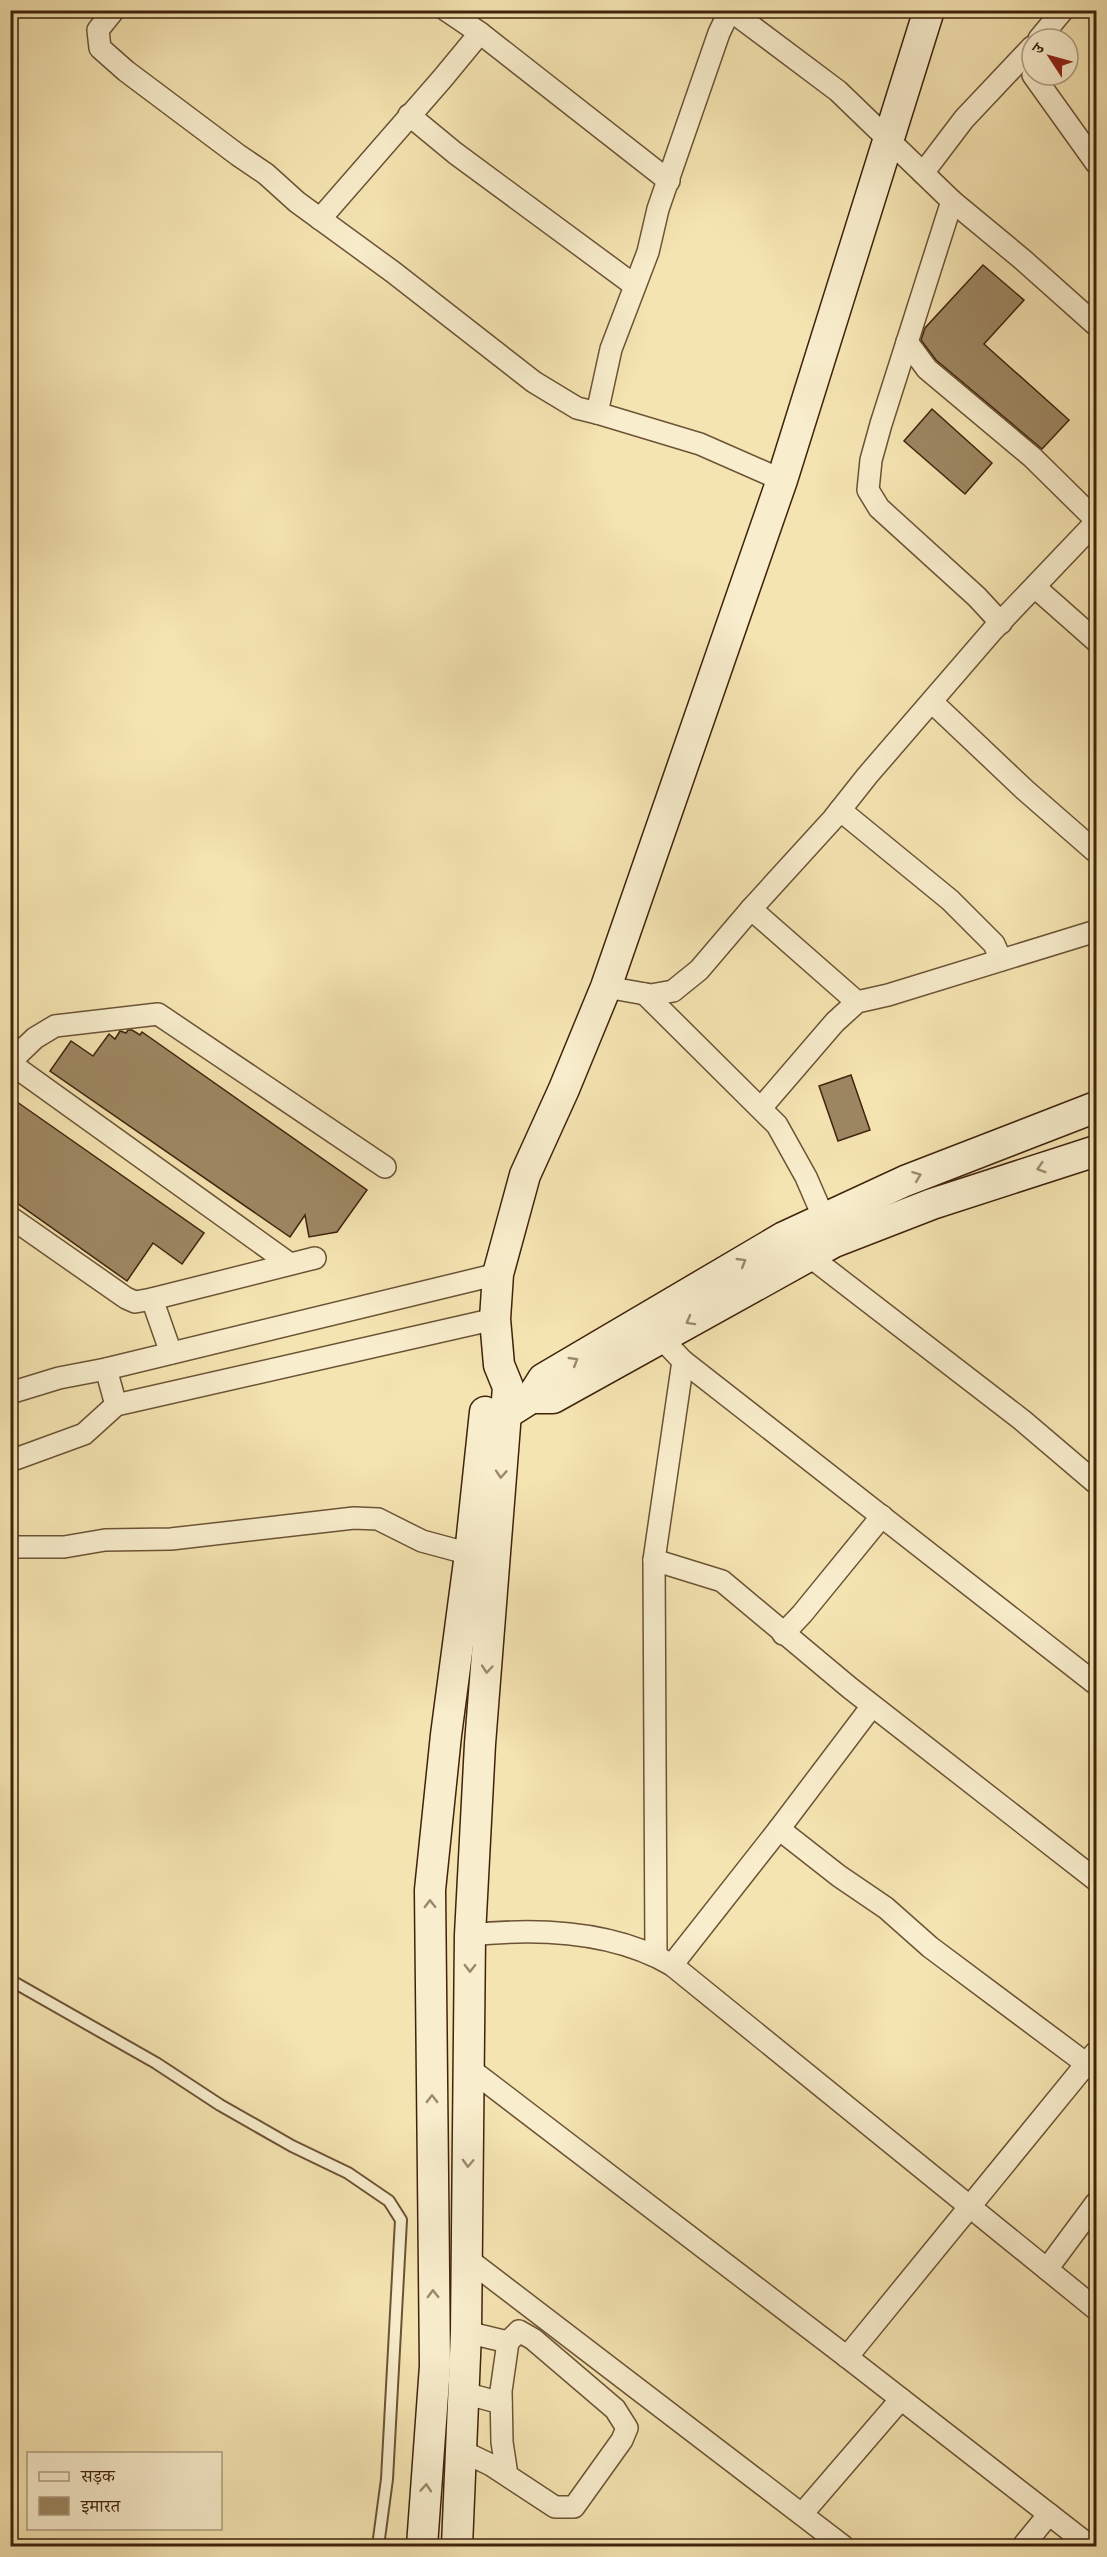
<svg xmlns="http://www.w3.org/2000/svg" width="1107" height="2557" font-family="'Libre Caslon Text','Noto Serif Devanagari',serif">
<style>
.building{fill:#9d8762;stroke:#3f230c;stroke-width:1.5}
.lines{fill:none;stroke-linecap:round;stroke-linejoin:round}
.lane-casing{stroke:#6c5335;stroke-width:14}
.street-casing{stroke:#6c5335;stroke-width:24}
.secondary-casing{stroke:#3f230c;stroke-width:33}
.lane{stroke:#f8edcc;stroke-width:10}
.street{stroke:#f8edcc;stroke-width:21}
.secondary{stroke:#f8edcc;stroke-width:30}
.oneway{stroke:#9c886c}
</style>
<rect width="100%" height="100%" fill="#f4e4b1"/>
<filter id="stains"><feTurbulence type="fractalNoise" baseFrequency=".00333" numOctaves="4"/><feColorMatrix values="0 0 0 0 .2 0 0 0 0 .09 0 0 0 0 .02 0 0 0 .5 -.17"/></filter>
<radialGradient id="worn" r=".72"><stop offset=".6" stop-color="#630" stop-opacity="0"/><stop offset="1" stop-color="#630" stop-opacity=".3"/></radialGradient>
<g class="building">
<path d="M983 265 1024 300 984 344 1069 420 1042 449 936 360 921 340 925 328Z"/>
<path d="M932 409 992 463 965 494 904 441Z"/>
<path d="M128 1030H132L140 1035 142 1032 367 1190 337 1232 309 1237 305 1215 290 1237 50 1071 71 1041 93 1056 109 1034 115 1039 120 1031 126 1033Z"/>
<path d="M851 1075 870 1130 838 1141 819 1086Z"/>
<path d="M10 1097 204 1233 182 1264 153 1243 127 1281 10 1198Z"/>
</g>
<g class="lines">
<g class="lane-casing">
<path id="lane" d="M10 1980 156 2063 220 2105 292 2146 348 2173 389 2201 401 2220 387 2479 378 2546"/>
</g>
<g class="street-casing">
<g id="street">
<path d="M114 10 98 30 100 48 126 71 238 155 266 174 297 202 393 272 534 382 577 408 597 413"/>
<path d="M446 10 480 33 669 181"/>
<path d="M730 10 719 33 658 209 648 252 611 349 597 413 700 444 782 480"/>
<path d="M730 10 838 91 952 201 1022 259 1096 325"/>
<path d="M1039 39 1063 10"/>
<path d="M1033 75 1096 163"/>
<path d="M409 115 455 153 634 285"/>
<path d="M923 173 964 119 1032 47"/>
<path d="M952 201 881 424 871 460 868 490 879 508 977 597 1001 623"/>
<path d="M320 219 442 79 480 33"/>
<path d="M907 342 927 369 1032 457 1096 520"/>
<path d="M1036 588 1096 641"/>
<path d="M932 702 1025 790 1096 852"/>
<path d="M840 810 950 900 994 944 1001 960"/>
<path d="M751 909 857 1002"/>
<path d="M606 987 651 995 673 991 699 970 751 909 833 819 867 776 993 630 1096 522"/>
<path d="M645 994 777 1125 806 1177 829 1230"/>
<path d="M10 1062 35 1038 55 1026 158 1014 385 1167"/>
<path d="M10 1063 290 1264"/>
<path d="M761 1108 835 1022 857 1002 888 995 1096 931"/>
<path d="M10 1217 126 1298 135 1302 152 1299 315 1258"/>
<path d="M808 1255 1022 1420 1096 1483"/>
<path d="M152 1299 171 1353"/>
<path d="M683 1361 1096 1684"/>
<path d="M106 1369 116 1405"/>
<path d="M10 1393 59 1378 106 1369 498 1274"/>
<path d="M10 1461 84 1434 116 1405 495 1319"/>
<path d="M10 1547H64L105 1540 171 1539 354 1518 378 1519 422 1541 470 1554"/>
<path d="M654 1560 722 1581 850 1688 1096 1880"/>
<path d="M783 1634 802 1614 882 1516"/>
<path d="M779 1829 839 1876 886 1908 930 1947 1096 2071"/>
<path d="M470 1935C536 1928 613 1931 672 1965L1096 2309"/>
<path d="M656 1956 654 1560 683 1361 660 1337"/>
<path d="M672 1965 779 1829 872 1706"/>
<path d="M470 2069 847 2357 1090 2546"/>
<path d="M465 2257 843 2546"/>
<path d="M1047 2269 1096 2203"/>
<path d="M466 2332 508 2342"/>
<path d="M847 2357 1096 2052"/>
<path d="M464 2393 501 2403"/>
<path d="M462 2451 491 2465 555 2507H574L622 2440 627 2428 615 2409 533 2339 519 2331 508 2342 501 2391 502 2442 507 2475"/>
<path d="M802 2514 901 2399"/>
<path d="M1023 2546 1049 2514"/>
</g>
</g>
<g class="secondary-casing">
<g id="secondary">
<path d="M531 1398H553L834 1242 932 1204 1096 1151"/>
<path d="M492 1423 531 1398 543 1379 784 1237 905 1181 1096 1107"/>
<path d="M422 2546 435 2366 430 1890 446 1735 470 1554 485 1412"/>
<path d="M457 2546 466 2332 470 1935 480 1744 508 1387 499 1365 495 1319 498 1274 525 1175 564 1089 606 987 782 480 929 10"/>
</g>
</g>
<use href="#lane" class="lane"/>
<use href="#street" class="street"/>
<use href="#secondary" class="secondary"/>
</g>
<defs><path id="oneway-chevron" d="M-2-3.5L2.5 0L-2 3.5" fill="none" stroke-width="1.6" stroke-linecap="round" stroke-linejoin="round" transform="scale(1.5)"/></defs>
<g class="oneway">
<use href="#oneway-chevron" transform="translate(1041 1168) rotate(163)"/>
<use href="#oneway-chevron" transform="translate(917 1176) rotate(-21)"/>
<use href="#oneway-chevron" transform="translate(742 1262) rotate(-31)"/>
<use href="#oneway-chevron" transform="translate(690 1321) rotate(151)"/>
<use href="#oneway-chevron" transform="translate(574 1361) rotate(-31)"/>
<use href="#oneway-chevron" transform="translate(501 1474) rotate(94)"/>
<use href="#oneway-chevron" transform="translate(487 1669) rotate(95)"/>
<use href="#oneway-chevron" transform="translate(430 1904) rotate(-91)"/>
<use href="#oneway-chevron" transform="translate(470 1968) rotate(90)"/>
<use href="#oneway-chevron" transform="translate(432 2099) rotate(-90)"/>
<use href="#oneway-chevron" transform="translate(468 2163) rotate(92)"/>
<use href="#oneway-chevron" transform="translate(433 2294) rotate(-91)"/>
<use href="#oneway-chevron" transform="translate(426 2488) rotate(-86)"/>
</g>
<rect width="1107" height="2557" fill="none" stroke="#f4e4b1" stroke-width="36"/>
<rect x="12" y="12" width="1083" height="2533" fill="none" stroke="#3f230c" stroke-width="3"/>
<rect x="18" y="18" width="1071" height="2521" fill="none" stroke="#3f230c" stroke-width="1.5"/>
<rect x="27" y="2452" width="195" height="78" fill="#f8edcc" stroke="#ae9c7f" stroke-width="1.5"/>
<rect x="39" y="2472" width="30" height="9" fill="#f8edcc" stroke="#ae9c7f" stroke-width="1.5"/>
<text x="81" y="2482" font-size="18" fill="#3f230c">सड़क</text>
<rect x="39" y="2497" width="30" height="18" fill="#9d8762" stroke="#ae9c7f" stroke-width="1.5"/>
<text x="81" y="2512" font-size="18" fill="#3f230c">इमारत</text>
<g transform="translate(1050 57) rotate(306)"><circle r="28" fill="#f8edcc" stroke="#ae9c7f" stroke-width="1.5"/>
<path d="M0-4.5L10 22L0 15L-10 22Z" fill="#8f2418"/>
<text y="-9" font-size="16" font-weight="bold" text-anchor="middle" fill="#3f230c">उ</text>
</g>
<rect width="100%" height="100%" filter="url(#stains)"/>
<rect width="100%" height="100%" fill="url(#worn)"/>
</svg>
